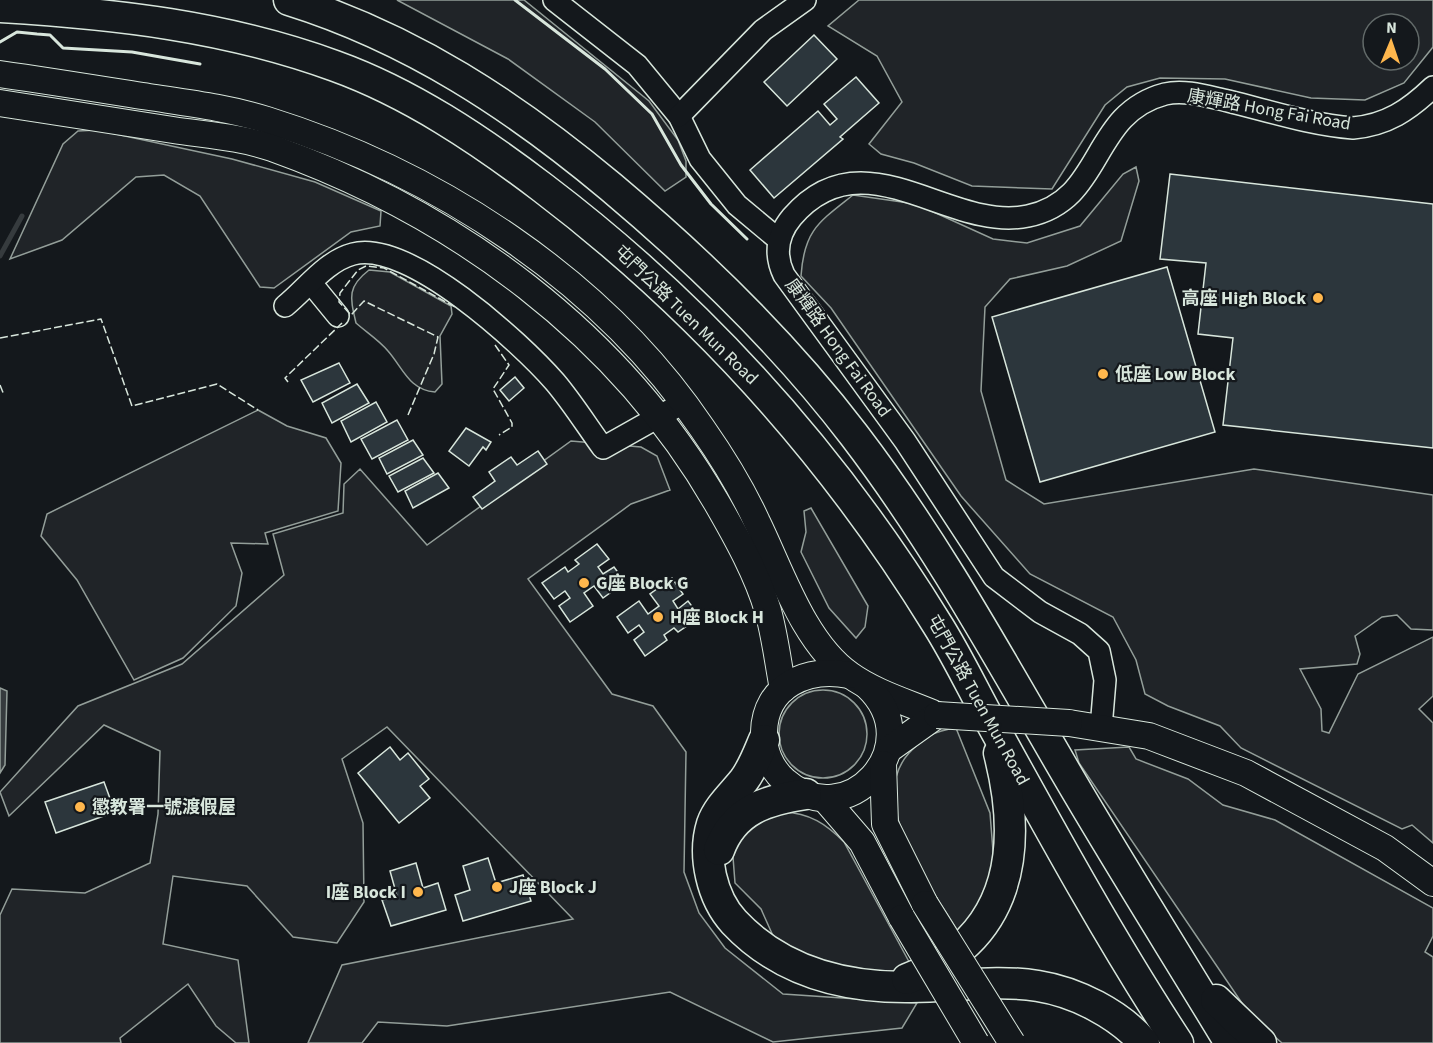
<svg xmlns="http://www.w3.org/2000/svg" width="1433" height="1043" font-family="'Source Sans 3','Noto Sans TC',sans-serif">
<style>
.green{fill:#202428;stroke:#939e99;stroke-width:1.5;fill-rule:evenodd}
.water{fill:#363b3e;stroke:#939e99;stroke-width:1.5}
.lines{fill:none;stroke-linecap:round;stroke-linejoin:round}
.stream{stroke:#363b3e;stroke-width:5}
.building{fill:#2c363c;stroke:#d8e6dc;stroke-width:1.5}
.minor-casing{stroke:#d8e6dc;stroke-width:24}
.major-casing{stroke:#d8e6dc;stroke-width:28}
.highway-casing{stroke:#d8e6dc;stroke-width:33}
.minor{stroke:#14181c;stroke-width:21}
.major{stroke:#14181c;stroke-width:26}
.highway{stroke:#14181c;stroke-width:30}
.major-bridge-casing{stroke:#d8e6dc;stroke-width:28;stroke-linecap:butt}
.major-bridge{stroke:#14181c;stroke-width:26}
.fence{stroke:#d8e6dc;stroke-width:1.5;stroke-dasharray:8 3;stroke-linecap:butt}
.wall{stroke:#d8e6dc;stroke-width:3}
.poi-dot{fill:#ffb74d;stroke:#14181c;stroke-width:2}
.labels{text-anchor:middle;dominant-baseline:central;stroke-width:4.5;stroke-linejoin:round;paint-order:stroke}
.street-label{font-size:18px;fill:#d8e6dc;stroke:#14181c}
.poi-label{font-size:18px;font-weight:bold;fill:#d8e6dc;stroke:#14181c;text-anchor:start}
</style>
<rect width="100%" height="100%" fill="#14181c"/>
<g class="green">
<path d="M397 0H524L649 101 678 140 686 161V177L665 191 595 122 508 59Z"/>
<path d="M859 0H1433V47L1404 83 1365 100 1311 98 1225 79 1160 78 1127 87 1105 105 1052 189 972 186 914 163 881 154 869 144 902 102 877 56 828 26ZM1373 24H1409V60H1373Z"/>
<path d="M97 130 232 159 315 182 381 211 380 226 351 232 274 288 260 287 200 196 164 175 136 177 62 240 10 259 63 144 78 131Z"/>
<path d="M1136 167 1139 181 1121 241 1067 266 1010 279 985 307 981 391 1006 480 1044 504 1254 469 1433 495V630L1411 629 1397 615 1382 617 1355 636 1360 654 1357 664 1300 669 1321 709 1322 731 1329 733 1358 674 1433 637V696L1419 709 1433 723V843L1412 825 1402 829 1241 748 1220 726 1168 706 1145 694 1136 660 1113 617 1030 574 961 496 831 308 801 276C804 230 819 222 853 195L916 204 993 239 1027 243 1080 226 1123 174Z"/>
<path d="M369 270 390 272 451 306 452 314 440 336 442 384 435 392C409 390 403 368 388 351 379 340 366 332 356 323 350 297 347 287 369 270Z"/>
<path d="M258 410 287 426 326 438 341 463 338 511 265 533 268 544 231 543 242 573 236 606 183 658 134 680 77 580 41 536 47 514Z"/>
<path d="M571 441 641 447 657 456 670 490 631 504 528 579 612 694 653 706 686 752 684 872 699 913 725 948 783 994 917 1003 902 1028 773 1042 670 992 447 1026 378 1022 362 1043H308L342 965 573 919 387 727 342 759 363 823 364 902 337 943 293 937 247 886 173 876 163 944 238 960 249 1043H236L216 1026 188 984 120 1038 121 1043H0V915L12 889 85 893 150 863 158 814 160 751 104 725 9 816 0 792 78 706 182 664 284 575 273 534 343 513 344 484 360 469 427 545Z"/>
<path d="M811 508 868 606 865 627 856 638 829 608 801 552 806 532 804 511Z"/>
<circle cx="823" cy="734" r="44"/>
<path d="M956 728 990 813 995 876 960 935C934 890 864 803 909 753 924 737 934 731 956 728Z"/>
<path d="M1129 747 1136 759 1188 779 1223 805 1275 820 1433 908V936L1425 952 1433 957V1043H1282L1250 1015 1079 763 1075 750Z"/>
<path d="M783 812C810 813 826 824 844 842L913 969 884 972 827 967 774 938 761 909 735 883 733 857 736 845 750 826Z"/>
</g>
<path class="water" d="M0 688 7 691 5 765 0 773Z"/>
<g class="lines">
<path class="stream" d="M0 256 22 216"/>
</g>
<g class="building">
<path d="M814 35 837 59 787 106 764 82Z"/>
<path d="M856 77 879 103 840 137 843 139 774 198 750 170 818 111 830 125 837 119 824 104Z"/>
<path d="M1170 174 1433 204V448L1223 425 1233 338 1198 334 1206 263 1160 259Z"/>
<path d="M1167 267 1215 432 1040 482 992 317Z"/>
<path d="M339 363 350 383 313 402 301 380Z"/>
<path d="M515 377 524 388 509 401 500 390Z"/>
<path d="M357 384 369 403 332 423 322 403Z"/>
<path d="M376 402 387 422 351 442 341 421Z"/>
<path d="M397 420 408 440 372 459 361 439Z"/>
<path d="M466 428 491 442 486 450 483 447 469 466 449 451Z"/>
<path d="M413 440 423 455 387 474 379 458Z"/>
<path d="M538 451 547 464 482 509 473 497 495 481 489 472 511 457 517 465Z"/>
<path d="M423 458 434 473 398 492 389 476Z"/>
<path d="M438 473 449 488 413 508 405 491Z"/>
<path d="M597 544 609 559 598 567 603 574 614 567 625 582 603 598 594 586 584 593 593 606 570 622 559 606 570 598 565 591 554 599 542 583 565 567 568 572 579 564 575 560Z"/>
<path d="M672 578 683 594 673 601 678 609 688 601 700 617 678 632 674 628 664 635 667 640 645 656 634 640 644 632 639 625 628 633 617 617 639 601 648 614 659 606 650 594Z"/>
<path d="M390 747 400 760 408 753 429 779 420 786 430 798 399 823 358 773Z"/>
<path d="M104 782 115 812 56 833 45 802Z"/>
<path d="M488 858 496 883 523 875 531 901 463 921 455 895 470 890 463 866Z"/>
<path d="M416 863 423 888 438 883 446 910 391 926 382 900 397 896 390 871Z"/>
</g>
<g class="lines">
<g class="minor-casing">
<g id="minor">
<path d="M554 0 637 65 679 116 700 159 737 205 779 240"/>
<path d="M679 116 763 30 805 0"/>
<path d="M311 283 338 316"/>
<path d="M285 306C306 289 326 261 353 254 408 239 521 343 555 382 572 402 587 426 603 448L683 403"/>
<path d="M1101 728 1105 680 1099 651 1080 634 1040 612 994 577 905 441 784 275C774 254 777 235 792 217 864 133 949 233 1028 216 1105 200 1089 114 1165 94 1185 89 1209 97 1228 101 1269 111 1311 125 1353 128 1387 125 1409 110 1433 87"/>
</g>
</g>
<g class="major-casing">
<g id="major">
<path d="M0 74C50 81 99 89 149 97 188 103 229 108 267 120 437 173 602 280 702 428 723 458 742 489 757 522 781 571 804 643 850 675 875 693 909 703 937 715"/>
<path d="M0 103C58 112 115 121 173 130 206 135 240 137 272 148 456 214 620 334 718 505 737 538 757 574 768 611 775 636 778 663 783 689"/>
<path d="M849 675C808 667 765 685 764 732 763 750 771 769 785 781 846 836 931 746 867 686"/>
<path d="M1069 723 1149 736 1246 773 1385 848 1433 883"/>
<path d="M888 750 937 715"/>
<path d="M883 764 885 824 925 904"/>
<path d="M824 798 862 842 902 918"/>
</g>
</g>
<g class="highway-casing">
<g id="highway">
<path d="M289 0C411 38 514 106 611 187 699 261 784 343 854 435 935 541 998 656 1065 771 1118 862 1175 952 1230 1043"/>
<path d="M0 7C116 14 225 26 335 66 410 93 480 140 543 188 701 308 833 455 937 624 958 657 974 692 993 726 1052 833 1111 941 1178 1043"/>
<path d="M764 740C758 754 753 768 744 780 733 794 718 807 712 824 702 856 712 898 734 922 781 972 845 988 911 987 954 987 995 979 1038 986 1076 992 1119 1014 1144 1043"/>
<path d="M719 850C734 809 767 800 806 794"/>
<path d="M907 979C1011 940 1024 850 999 753"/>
<path d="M1216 1000 1261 1043"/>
</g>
</g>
<use href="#minor" class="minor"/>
<use href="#major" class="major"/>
<use href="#highway" class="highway"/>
<g class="major-bridge-casing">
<g id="major-bridge">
<path d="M937 715 1069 723"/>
<path d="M925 904 1012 1043"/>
<path d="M902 918 976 1043"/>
</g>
</g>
<use href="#major-bridge" class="major-bridge"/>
<g class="fence">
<path d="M0 338 101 319 132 406 217 384 258 410"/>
<path d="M495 345 509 365 493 389 512 423V427L499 435"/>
<path d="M288 382 285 378 342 323"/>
<path d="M0 385 4 395"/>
<path d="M408 415 434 354 438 337 364 301 351 315 339 302 340 293 358 270 366 266 384 268 455 307"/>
</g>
<g class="wall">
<path d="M515 0 605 69 652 114 681 165 711 204 747 239"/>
<path d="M0 42 17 32 37 34 50 35 63 48 132 52 200 64"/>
</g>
</g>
<g class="poi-dot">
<circle cx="1318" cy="298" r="6"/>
<circle cx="1103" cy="374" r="6"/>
<circle cx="584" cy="583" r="6"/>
<circle cx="658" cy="617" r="6"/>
<circle cx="80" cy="807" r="6"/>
<circle cx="497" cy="887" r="6"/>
<circle cx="418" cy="892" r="6"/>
</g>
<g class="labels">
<g class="street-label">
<text transform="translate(1269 110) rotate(10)">康輝路 Hong Fai Road</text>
<text transform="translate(686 315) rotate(44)">屯門公路 Tuen Mun Road</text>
<text transform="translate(838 348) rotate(54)">康輝路 Hong Fai Road</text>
<text transform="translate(978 700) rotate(61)">屯門公路 Tuen Mun Road</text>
</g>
<g class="poi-label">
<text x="1306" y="298" text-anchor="end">高座 High Block</text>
<text x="1115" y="374">低座 Low Block</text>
<text x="596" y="583">G座 Block G</text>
<text x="670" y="617">H座 Block H</text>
<text x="92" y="807">懲教署一號渡假屋</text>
<text x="509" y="887">J座 Block J</text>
<text x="406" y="892" text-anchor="end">I座 Block I</text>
</g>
</g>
<g transform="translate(1391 42) rotate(2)"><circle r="28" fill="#14181c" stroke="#626a69" stroke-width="1.5"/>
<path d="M0-4.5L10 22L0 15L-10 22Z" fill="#ffb74d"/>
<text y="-9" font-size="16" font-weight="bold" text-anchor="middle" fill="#d8e6dc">N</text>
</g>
</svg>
